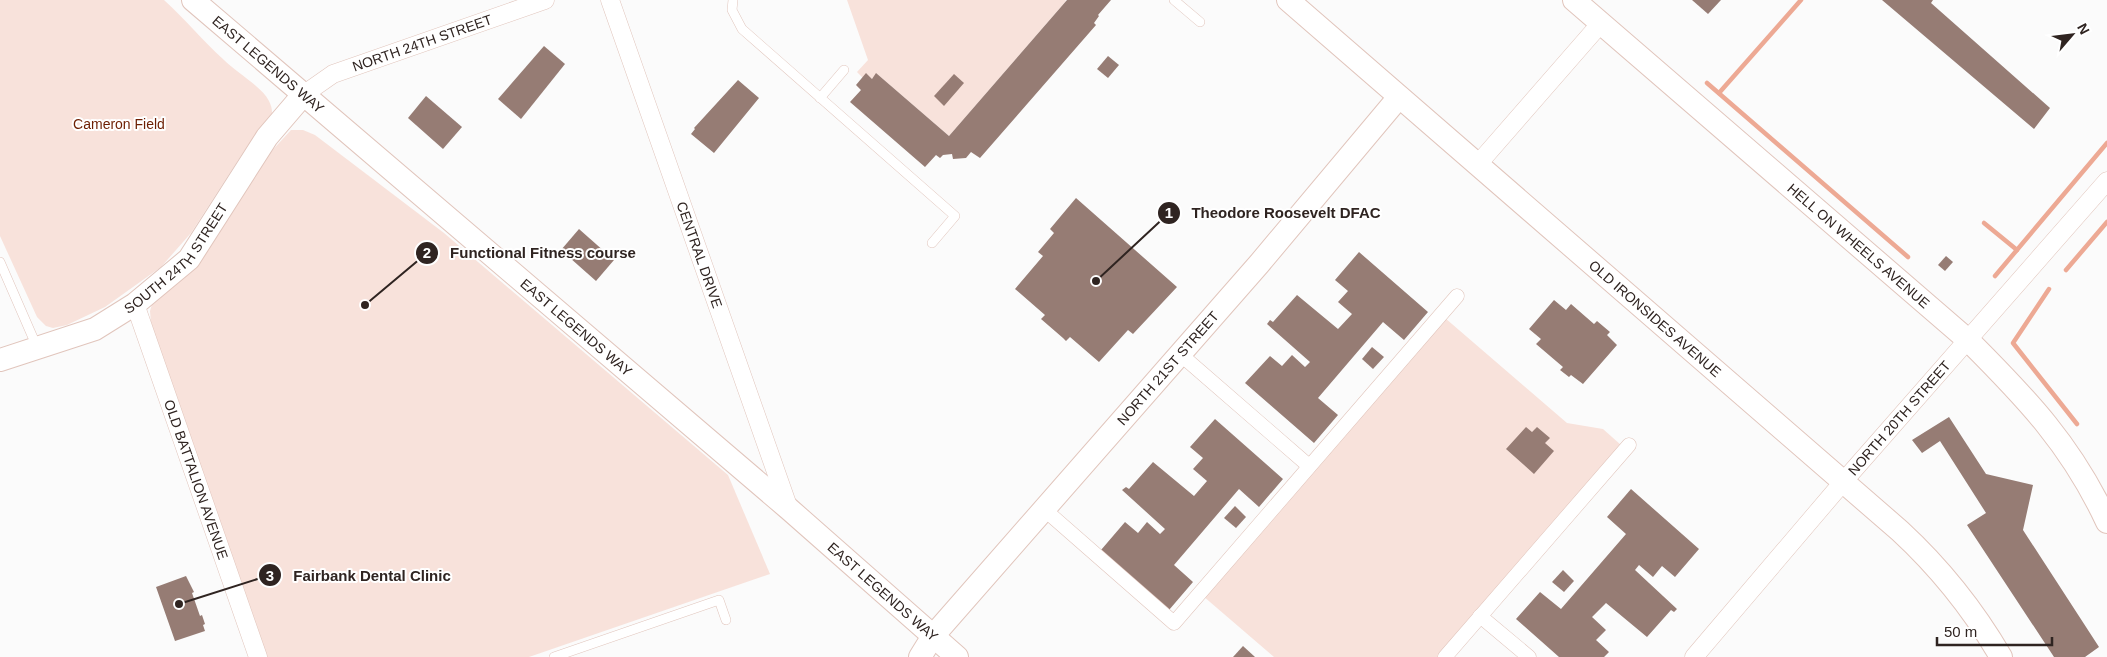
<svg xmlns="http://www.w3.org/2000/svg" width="2107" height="657" font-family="Arial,sans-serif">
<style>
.green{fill:#f8e2db}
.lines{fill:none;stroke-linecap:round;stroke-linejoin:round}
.stream{stroke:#eda994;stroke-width:4.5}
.building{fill:#967c74}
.service-casing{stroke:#e1c5bc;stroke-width:10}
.pedestrian-casing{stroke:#e1c5bc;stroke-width:15}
.minor-casing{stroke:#e1c5bc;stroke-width:19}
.tertiary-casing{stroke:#e1c5bc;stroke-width:24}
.service{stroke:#fff;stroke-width:9}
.pedestrian{stroke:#fff;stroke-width:14}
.minor{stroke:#fff;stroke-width:18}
.tertiary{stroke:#fff;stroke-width:22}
.labels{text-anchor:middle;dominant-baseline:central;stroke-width:4;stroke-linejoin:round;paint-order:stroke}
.street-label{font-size:14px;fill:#2f2421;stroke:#fff}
.park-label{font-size:14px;fill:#6d1f03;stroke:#fff}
.leader{fill:none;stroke:#2f2421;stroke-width:2}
.callout-dot{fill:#2f2421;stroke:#fff;stroke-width:2}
.mark-label{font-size:15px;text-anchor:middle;font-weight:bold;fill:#fff}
.callout-label{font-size:15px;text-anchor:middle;font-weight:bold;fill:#2f2421;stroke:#fff;stroke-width:4;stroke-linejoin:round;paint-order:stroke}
</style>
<rect width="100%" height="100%" fill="#fbfbfb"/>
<g class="green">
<path d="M0 0H164C185 19 203 41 224 60 236 72 262 87 269 101 273 109 273 116 269 123L244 151 191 233 161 267 105 307 67 325 53 328 46 326 37 317 0 236Z"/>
<path d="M847 0H1065L1066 1 949 136 877 74 872 79 866 74 863 78 857 72 868 60Z"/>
<path d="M291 130H303L315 135 444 233 728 475 770 574 529 657H266L151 323 150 311 153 301 256 168Z"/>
<path d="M1445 318 1567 423 1603 429 1621 445 1438 657H1274L1203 596Z"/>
</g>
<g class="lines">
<g class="stream">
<path d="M1707 83 1908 257"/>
<path d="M1719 93 1801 0"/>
<path d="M1984 223 2017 250"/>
<path d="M2066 270 2107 222"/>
<path d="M1995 276 2107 143"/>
<path d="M2049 289 2013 343 2077 424"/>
</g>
</g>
<g class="building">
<path d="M1067 0H1111L1098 15 1099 16 1094 23 1096 25 980 158 971 152 966 158 953 159 952 154 943 155 940 158 936 155 925 167 850 102 861 90 856 85 866 73 872 79 876 73 949 136Z"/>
<path d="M1692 0H1721L1708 14Z"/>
<path d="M1882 0H1933L1931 3 2050 108 2034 129Z"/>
<path d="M544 46 565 64 521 119 498 99Z"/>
<path d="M1108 56 1119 65 1108 78 1097 69Z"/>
<path d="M954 74 964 83 944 106 934 96Z"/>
<path d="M738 80 759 98 714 153 691 134 695 129 694 128Z"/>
<path d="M426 96 462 127 443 149 408 118Z"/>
<path d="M1076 198 1177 287 1133 334 1128 330 1099 362 1070 337 1066 341 1063 338 1041 319 1045 315 1015 289 1043 256 1038 252 1054 233 1050 229Z"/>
<path d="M579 229 614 260 596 281 561 250Z"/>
<path d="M1359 252 1428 312 1404 340 1383 322 1318 398 1338 415 1314 443 1245 383 1270 356 1282 366 1292 355 1305 367 1310 362 1267 324 1270 320 1273 322 1297 295 1338 329 1352 314 1338 302 1348 291 1335 280Z"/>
<path d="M1946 256 1953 262 1945 271 1938 265Z"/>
<path d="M1554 300 1566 310 1571 304 1594 324 1597 321 1610 332 1607 335 1617 345 1583 384 1571 375 1569 377 1560 370 1563 367 1536 344 1541 339 1529 329Z"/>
<path d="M1372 347 1384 357 1373 369 1362 359Z"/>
<path d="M1949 417 1986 474 2033 485 2023 530 2099 647 2085 657H2054L1967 525 1986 513 1940 441 1922 453 1912 440Z"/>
<path d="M1215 419 1283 479 1259 507 1239 489 1174 565 1193 582 1169 610 1101 550 1125 522 1138 533 1147 522 1160 534 1165 529 1122 490 1126 487 1129 489 1153 462 1194 496 1207 481 1193 469 1203 458 1190 447Z"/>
<path d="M1526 427 1532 432 1537 427 1550 438 1545 443 1554 451 1534 474 1506 449Z"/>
<path d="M1631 489 1699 549 1675 577 1662 566 1653 577 1639 565 1635 570 1677 609 1674 612 1671 610 1647 637 1606 603 1592 617 1606 630 1596 640 1609 652 1604 657H1559L1516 619 1540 592 1561 609 1626 534 1607 517Z"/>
<path d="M1235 506 1246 517 1236 528 1224 518Z"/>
<path d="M1563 570 1574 581 1564 592 1552 582Z"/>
<path d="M186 576 194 592 192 593 200 616 202 615 205 624 203 625 205 631 175 641 156 587Z"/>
<path d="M1243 646 1255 657H1233Z"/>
</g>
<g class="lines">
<g class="service-casing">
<g id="service">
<path d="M733 0 732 10 742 29 955 216 932 243"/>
<path d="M1174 0 1200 22"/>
<path d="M820 98 844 70"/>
<path d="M0 262 37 347"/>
<path d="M554 657 719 600 726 620"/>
</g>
</g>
<g class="pedestrian-casing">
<g id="pedestrian">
<path d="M1180 354 1309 466"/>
<path d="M1045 510 1174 623 1457 296"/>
<path d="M1480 616 1529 657"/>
<path d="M1445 657 1629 445"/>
</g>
</g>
<g class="minor-casing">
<g id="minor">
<path id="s1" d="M610 0 789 509"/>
<path id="s2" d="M303 95 333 74 545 0"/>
<path d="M1478 164 1601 23"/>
<path id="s3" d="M135 304 258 657"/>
<path id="s4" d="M1694 657 1843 482 2107 181"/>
</g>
</g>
<g class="tertiary-casing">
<g id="tertiary">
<path id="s5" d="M193 0 789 509 957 657"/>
<path id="s6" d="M1288 0 1900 531C1940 568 1973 609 2001 657"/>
<path id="s7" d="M1574 0 1969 341C2027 399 2072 446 2107 522"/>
<path id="s8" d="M0 360 95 329 135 304 189 259 267 137 303 95"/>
<path id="s9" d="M920 657 933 636 1259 264 1399 97"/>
</g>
</g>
<use href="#service" class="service"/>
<use href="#pedestrian" class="pedestrian"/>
<use href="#minor" class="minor"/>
<use href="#tertiary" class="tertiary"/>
</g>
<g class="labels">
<g class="street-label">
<text stroke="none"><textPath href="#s2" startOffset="131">NORTH 24TH STREET</textPath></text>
<text stroke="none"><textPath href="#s5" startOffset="99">EAST LEGENDS WAY</textPath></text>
<text stroke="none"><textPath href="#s7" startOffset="376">HELL ON WHEELS AVENUE</textPath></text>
<text stroke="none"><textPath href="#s1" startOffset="270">CENTRAL DRIVE</textPath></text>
<text stroke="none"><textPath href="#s8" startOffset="209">SOUTH 24TH STREET</textPath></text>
<text stroke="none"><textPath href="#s6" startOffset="486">OLD IRONSIDES AVENUE</textPath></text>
<text stroke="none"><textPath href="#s5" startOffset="504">EAST LEGENDS WAY</textPath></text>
<text stroke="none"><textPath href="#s9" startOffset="381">NORTH 21ST STREET</textPath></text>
<text stroke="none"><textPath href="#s4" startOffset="315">NORTH 20TH STREET</textPath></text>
<text stroke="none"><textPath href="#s3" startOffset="186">OLD BATTALION AVENUE</textPath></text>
<text stroke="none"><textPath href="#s5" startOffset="909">EAST LEGENDS WAY</textPath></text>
</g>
<g class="park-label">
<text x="119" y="124">Cameron Field</text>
</g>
</g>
<path class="leader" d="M1096 281L1169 213M365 305L427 253M179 604L270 575"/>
<g class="callout-dot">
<circle cx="1096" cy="281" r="5"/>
<circle cx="365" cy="305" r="5"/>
<circle cx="179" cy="604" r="5"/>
<circle cx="1169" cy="213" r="12"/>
<circle cx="427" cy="253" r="12"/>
<circle cx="270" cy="575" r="12"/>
</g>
<g class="mark-label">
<text x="1169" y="218">1</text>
<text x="427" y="258">2</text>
<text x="270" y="581">3</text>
</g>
<g class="callout-label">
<text x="1286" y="218">Theodore Roosevelt DFAC</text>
<text x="543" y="258">Functional Fitness course</text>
<text x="372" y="581">Fairbank Dental Clinic</text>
</g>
<g transform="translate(2072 35) rotate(62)" stroke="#ffffff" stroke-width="4" paint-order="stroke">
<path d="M0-4L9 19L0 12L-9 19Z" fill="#2f2421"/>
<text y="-8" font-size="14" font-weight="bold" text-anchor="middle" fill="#2f2421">N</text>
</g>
<path d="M1937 637v8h115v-8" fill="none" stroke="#2f2421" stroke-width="2.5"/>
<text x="1944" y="637" font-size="15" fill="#2f2421" stroke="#ffffff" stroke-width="4" paint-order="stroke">50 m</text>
</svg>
